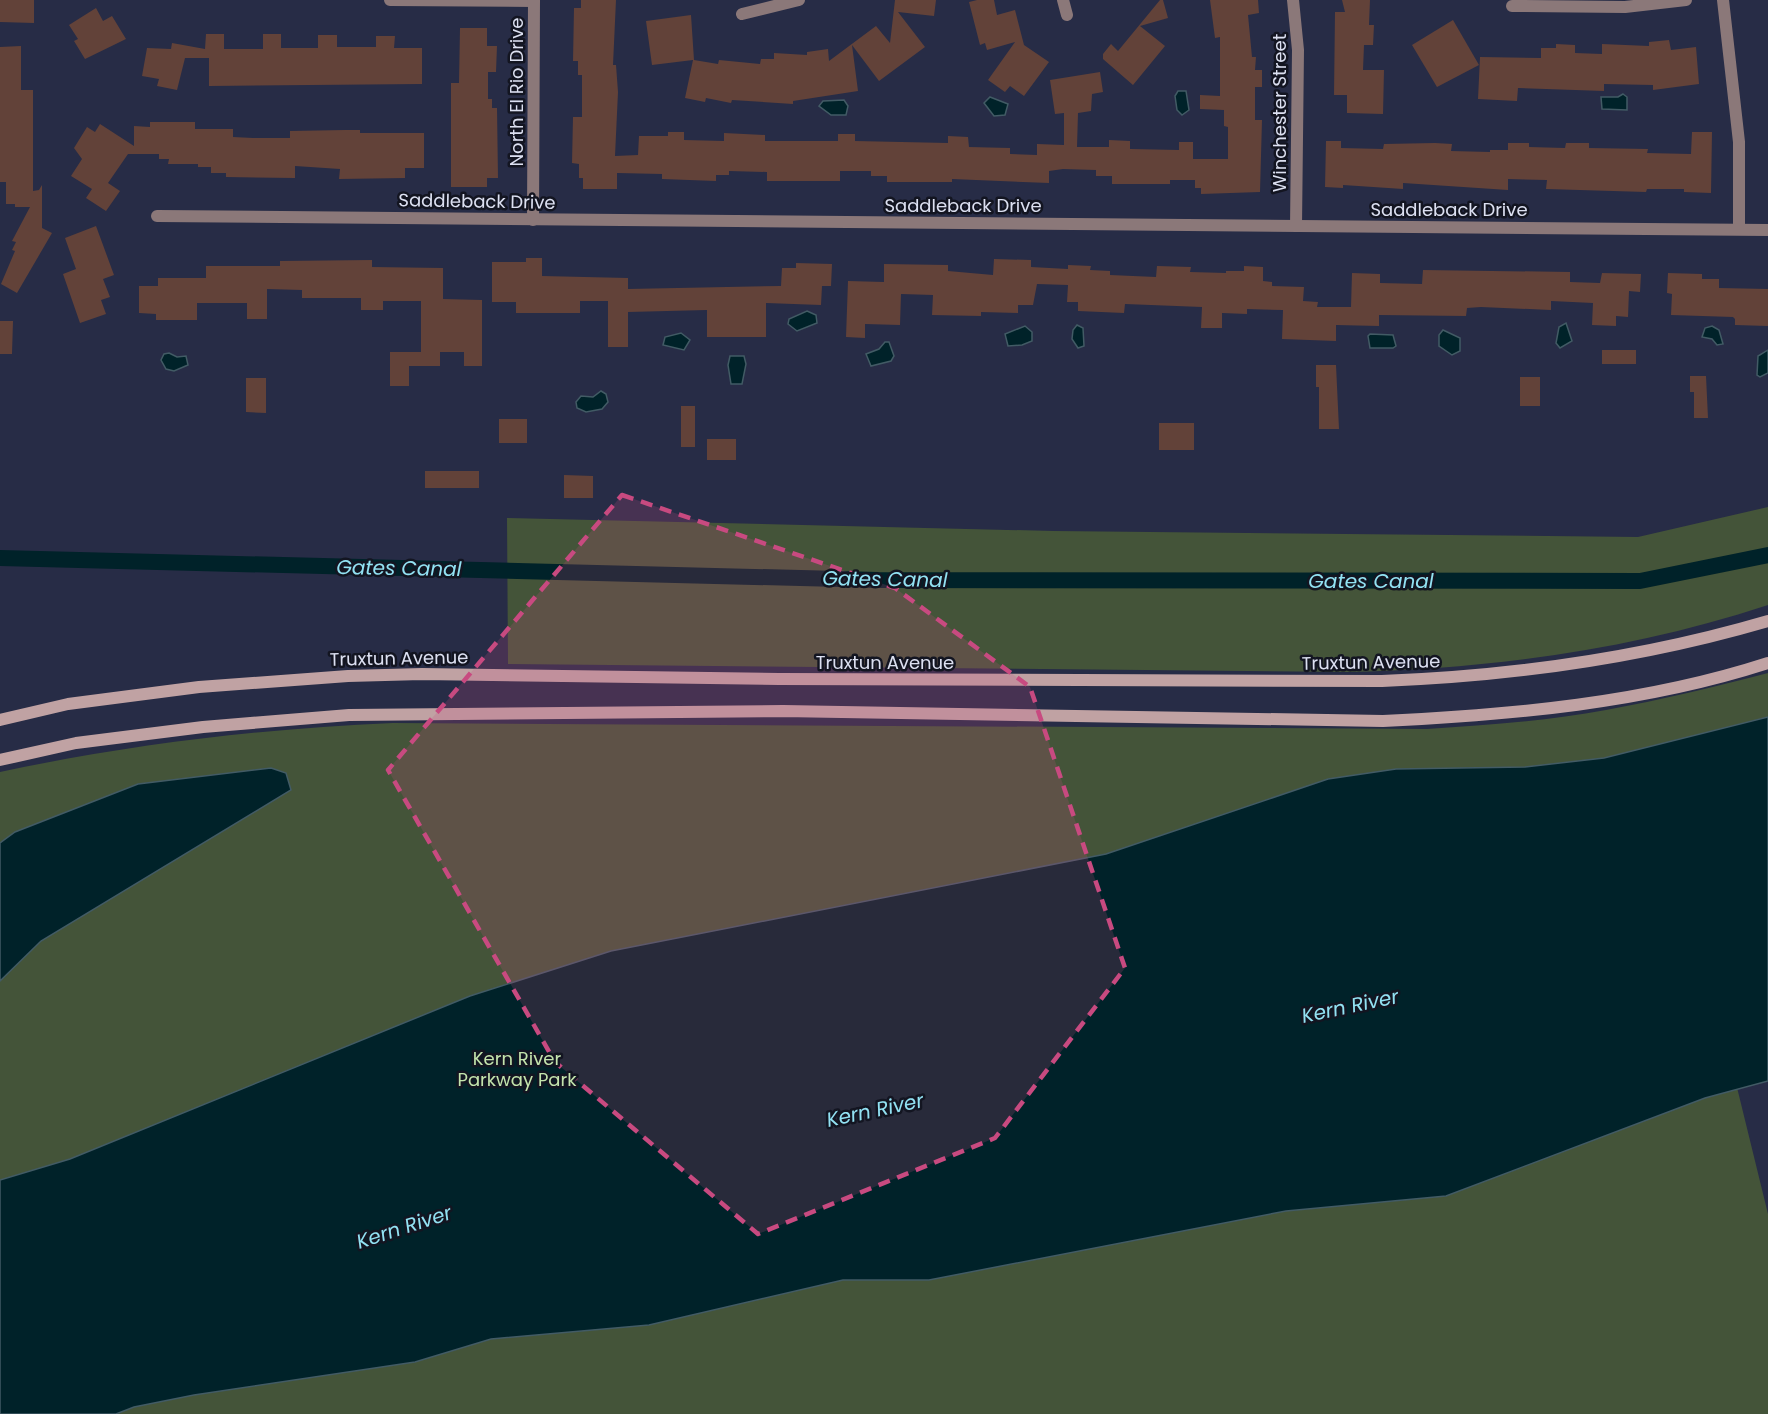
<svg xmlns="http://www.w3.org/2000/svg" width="1768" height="1414" font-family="Poppins,sans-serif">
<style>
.green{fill:#445439}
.water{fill:#002229;stroke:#425b65;stroke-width:1.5}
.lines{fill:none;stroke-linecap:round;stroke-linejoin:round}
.canal{stroke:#002229;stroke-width:16}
.building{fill:#624239}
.minor{stroke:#8b7879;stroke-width:12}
.secondary{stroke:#c0a2a3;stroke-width:12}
.marked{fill:#c84a80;fill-opacity:0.2;stroke:#c84a80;stroke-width:4.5;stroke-dasharray:12 8;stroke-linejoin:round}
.labels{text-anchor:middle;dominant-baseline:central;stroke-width:5;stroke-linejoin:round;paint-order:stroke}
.street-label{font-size:18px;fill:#dce0f1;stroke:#131521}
.park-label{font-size:18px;fill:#c3e4ad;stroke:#131521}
.water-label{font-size:20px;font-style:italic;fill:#92e2f3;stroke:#131521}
</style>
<rect width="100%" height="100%" fill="#272c46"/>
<g class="green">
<path d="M1768 507V605C1632 650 1489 669 1347 672L508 664 507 518 1054 531 1638 537Z"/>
<path d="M1768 673V951L1708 969 1768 1214V1414H0V772C132 744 258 729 393 723L1427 729C1487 725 1547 721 1606 710 1661 700 1714 687 1768 673Z"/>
</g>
<g class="water">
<path d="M1178 91H1186L1189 110 1182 115 1177 110 1175 96Z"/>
<path d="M1623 94 1627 97V110L1602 109 1601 97H1618Z"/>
<path d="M990 97 1008 104 1005 115 994 116 984 103Z"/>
<path d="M844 100 848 106 846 115H831L819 106 823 101Z"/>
<path d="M807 311 816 315 817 323 797 331 788 324 789 319Z"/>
<path d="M1566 323 1572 341 1560 348 1556 343 1559 327Z"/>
<path d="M1077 325 1083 328 1084 346 1078 348 1072 339 1073 330Z"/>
<path d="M1025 326 1032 332V341L1022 345 1008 346 1005 334Z"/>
<path d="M1712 326 1719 330 1723 344 1717 345 1712 339 1702 337 1705 328Z"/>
<path d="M1443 330 1460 338V351L1452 355 1439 346V335Z"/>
<path d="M681 333 690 340 684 350 663 345 665 337Z"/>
<path d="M1370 334 1393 335 1396 346 1393 348H1370L1368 336Z"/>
<path d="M885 342H889L894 356 891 361 871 366 866 354 879 349Z"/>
<path d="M1768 350V373L1760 377 1757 375 1758 356Z"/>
<path d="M169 353 177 357 186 356 188 365 174 371 166 369 161 360 164 354Z"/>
<path d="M730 356H744L746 364 742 384H731L728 365Z"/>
<path d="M601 391 606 394 608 402 602 409 586 412 577 408 576 402 581 396 593 397Z"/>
<path d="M1768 717V1081L1705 1098 1446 1196 1286 1211 929 1280H843L649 1325 491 1339 415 1362 194 1395 134 1407 116 1414H0V1180L70 1159 470 996 611 951 1106 854 1328 779 1396 769 1525 767 1604 758Z"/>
<path d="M271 768 286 773 291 790 41 941 0 981V843L15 832 138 784Z"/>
</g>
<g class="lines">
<path class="canal" d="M0 558 878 580 1640 581 1768 555"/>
</g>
<g class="building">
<path d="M0 0H34V23L0 22Z"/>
<path d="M581 0H616L613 65H616L618 92 615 156 638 155 639 136H668V132H684V140L724 141V133L765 135V141H838V134H855V141L948 143V136L968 137 969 147 1010 148V154L1037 155V144L1064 145V113L1055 114 1050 80 1100 72 1103 92 1092 94 1091 111 1078 113 1077 147H1109V140L1130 141V149L1179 150V142H1193V159H1228V127L1224 126V110L1200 109V95L1220 96V37L1215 38 1210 0H1258L1259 13 1248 15 1252 57H1256L1255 70H1262V87H1255V120H1262L1260 192 1201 194V188H1195V180H1170V184H1112V176H1096V170L1063 169 1049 171V183L952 179V182H887V176H871V171H840V181H767V172L729 171V175H716V181L662 179V174L617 173V189H583V178H579V164L572 163 573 117H582V75H578V61H573L574 8H581Z"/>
<path d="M895 0H936L934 16 898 12 925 47 879 81 852 45 858 91 793 101V104L732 100 731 103 706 98 705 102 685 98 693 60 652 65 646 21 691 15 694 60 718 64 719 60 760 64 761 59H774V53L807 55V52L828 49 829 61 876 26 890 43Z"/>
<path d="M977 0H994L997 15 1015 10 1024 45 1049 62 1024 96 1010 86 1005 92 988 80 1015 42 987 50 985 43 980 45 969 2Z"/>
<path d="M1160 0H1163L1168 18 1140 26 1165 46 1133 85 1103 59V54L1111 44 1118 51Z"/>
<path d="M1342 0H1370L1369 25H1374L1373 45H1364L1363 70H1384L1383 114 1347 113V95H1334L1335 12H1345Z"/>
<path d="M96 8 103 21 112 16 126 39 85 59 74 41 78 39 69 25Z"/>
<path d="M1453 20 1479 65 1437 87 1412 45Z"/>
<path d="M460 28H487V46H497L496 72H488V99H492V108H497L498 178H487V187H451V83H459Z"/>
<path d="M206 34H224V49H263V34H281V48H318V35H337V47H376V36H395L394 48H422V84L209 86V58H185L177 90 157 86 159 79 142 76 147 48 171 49 172 43 205 49Z"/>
<path d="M1669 40 1671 50 1696 47 1699 84 1653 90V85L1604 84V91L1518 88 1517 101 1478 99 1480 57 1541 58V48H1556V44L1575 45V53L1602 54V44L1649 46V42Z"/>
<path d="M21 46V90H33V191L39 190 42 185V228L52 233 17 293 1 284 15 251 12 250 16 242 12 241 30 207H15V204H6V182H0V47Z"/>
<path d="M150 122H195V129H233V137L253 138H290V131L345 130H360V133H424V168H405V178L339 179 340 169 295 166V178L226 177V173H211V167H198V164H168L169 159H159V154H128L108 183 120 191 106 211 86 198 92 189 71 176 82 159 74 148 87 127 95 132 100 124 134 146V126L150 127Z"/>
<path d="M1692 132H1712L1711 193 1684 192V189H1647L1646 192 1546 189 1547 180 1508 179V190L1403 183V189L1343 185V188L1325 187 1326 141H1341V148L1383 149 1384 144 1435 143 1452 144 1451 151 1490 152V150H1508V143H1529V147L1565 148 1566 143H1589V148L1648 149 1647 153 1691 154Z"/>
<path d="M96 226 114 275 103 279 110 297 101 300 106 314 80 323 63 274 76 269 65 238Z"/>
<path d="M526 258H542V276L628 278V289L781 286 782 268H796V263L832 264 831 286H822L821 305 766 303V337H707V310L628 312V347H608V301H580V313H516V302H492V262H526Z"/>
<path d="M994 259 1031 260V267L1068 269V265L1091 266 1090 270 1110 271V275L1156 277 1157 266 1191 267 1190 272 1226 273V271H1244V266L1263 267V281L1272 282V286L1304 287 1303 301 1318 302 1317 307H1351L1352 273 1380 274V283L1422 284 1423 270 1570 272V282L1600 283 1602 273 1641 274 1640 292 1629 291 1628 317 1616 316V326L1592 325 1593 303 1551 301V310L1481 307 1467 308 1466 316 1379 315V326L1336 325V341L1282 339 1283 310 1247 309V314L1222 313V328H1201L1202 307 1125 304 1124 313 1078 311V302H1067L1068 285 1037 284 1033 305H1018V313L981 312V316L932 315 933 295 901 294 900 325 865 324V338L846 337 848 281 884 282V264L948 265V271L993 275Z"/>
<path d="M372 260V267L443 268V299L482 300V366H464V352H440V366H409V386H390V352H421V301H383V310H361V298H302V290L267 289V319H247V303H197V320H156V314L139 313V286H158V278H206V266H280V261Z"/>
<path d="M1668 273 1702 274V279H1719V288L1768 289V326L1735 325V319L1733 317 1671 315 1672 294 1667 293Z"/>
<path d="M0 321H13L12 354H0Z"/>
<rect x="1602" y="350" width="34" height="14"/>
<path d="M1316 365H1336L1339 429H1319V387H1316Z"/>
<path d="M1690 376H1706L1708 418H1694V392H1690Z"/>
<rect x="1520" y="377" width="20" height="29"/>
<path d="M246 378H266V413L246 412Z"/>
<rect x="681" y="406" width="14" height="41"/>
<rect x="499" y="419" width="28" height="24"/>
<rect x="1159" y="423" width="35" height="27"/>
<rect x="707" y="439" width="29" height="21"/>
<rect x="425" y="471" width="54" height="17"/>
<path d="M564 475 593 476V498H564Z"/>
</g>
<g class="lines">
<g class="minor">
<path d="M390 0 534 1"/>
<path d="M1063 0 1067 15"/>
<path d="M1293 0 1298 50 1296 226"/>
<path d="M1723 0 1739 142V229"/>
<path d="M1512 6 1625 7 1686 0"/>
<path d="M742 14 799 0"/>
<path d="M157 216 1768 230"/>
<path d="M533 220 534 0"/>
</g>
<g class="secondary">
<path d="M0 720 68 704 199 687 348 676 422 674 779 679 1382 681C1513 676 1642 658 1768 621"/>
<path d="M0 760 76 743 203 727 349 715 783 711 1383 721C1511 715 1645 703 1768 663"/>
</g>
</g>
<path class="marked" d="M622 495 895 588 1030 687 1125 968 995 1138 758 1234 555 1062 388 770Z"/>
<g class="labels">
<g class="street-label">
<text transform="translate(516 92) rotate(-90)">North El Rio Drive</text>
<text transform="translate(1279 113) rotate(-90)">Winchester Street</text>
<text transform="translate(477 201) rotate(1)">Saddleback Drive</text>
<text x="963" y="205">Saddleback Drive</text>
<text x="1449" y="209">Saddleback Drive</text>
<text transform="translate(399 658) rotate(-1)">Truxtun Avenue</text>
<text x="885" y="662">Truxtun Avenue</text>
<text transform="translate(1371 662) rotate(-1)">Truxtun Avenue</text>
</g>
<g class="park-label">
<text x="517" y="1058">Kern River<tspan x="517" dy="21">Parkway Park</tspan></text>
</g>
<g class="water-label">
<text transform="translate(399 568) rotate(1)">Gates Canal</text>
<text transform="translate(885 579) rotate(1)">Gates Canal</text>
<text x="1371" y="581">Gates Canal</text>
<text transform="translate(1350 1006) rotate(-12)">Kern River</text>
<text transform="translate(875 1110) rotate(-12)">Kern River</text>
<text transform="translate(404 1227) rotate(-18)">Kern River</text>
</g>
</g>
</svg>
